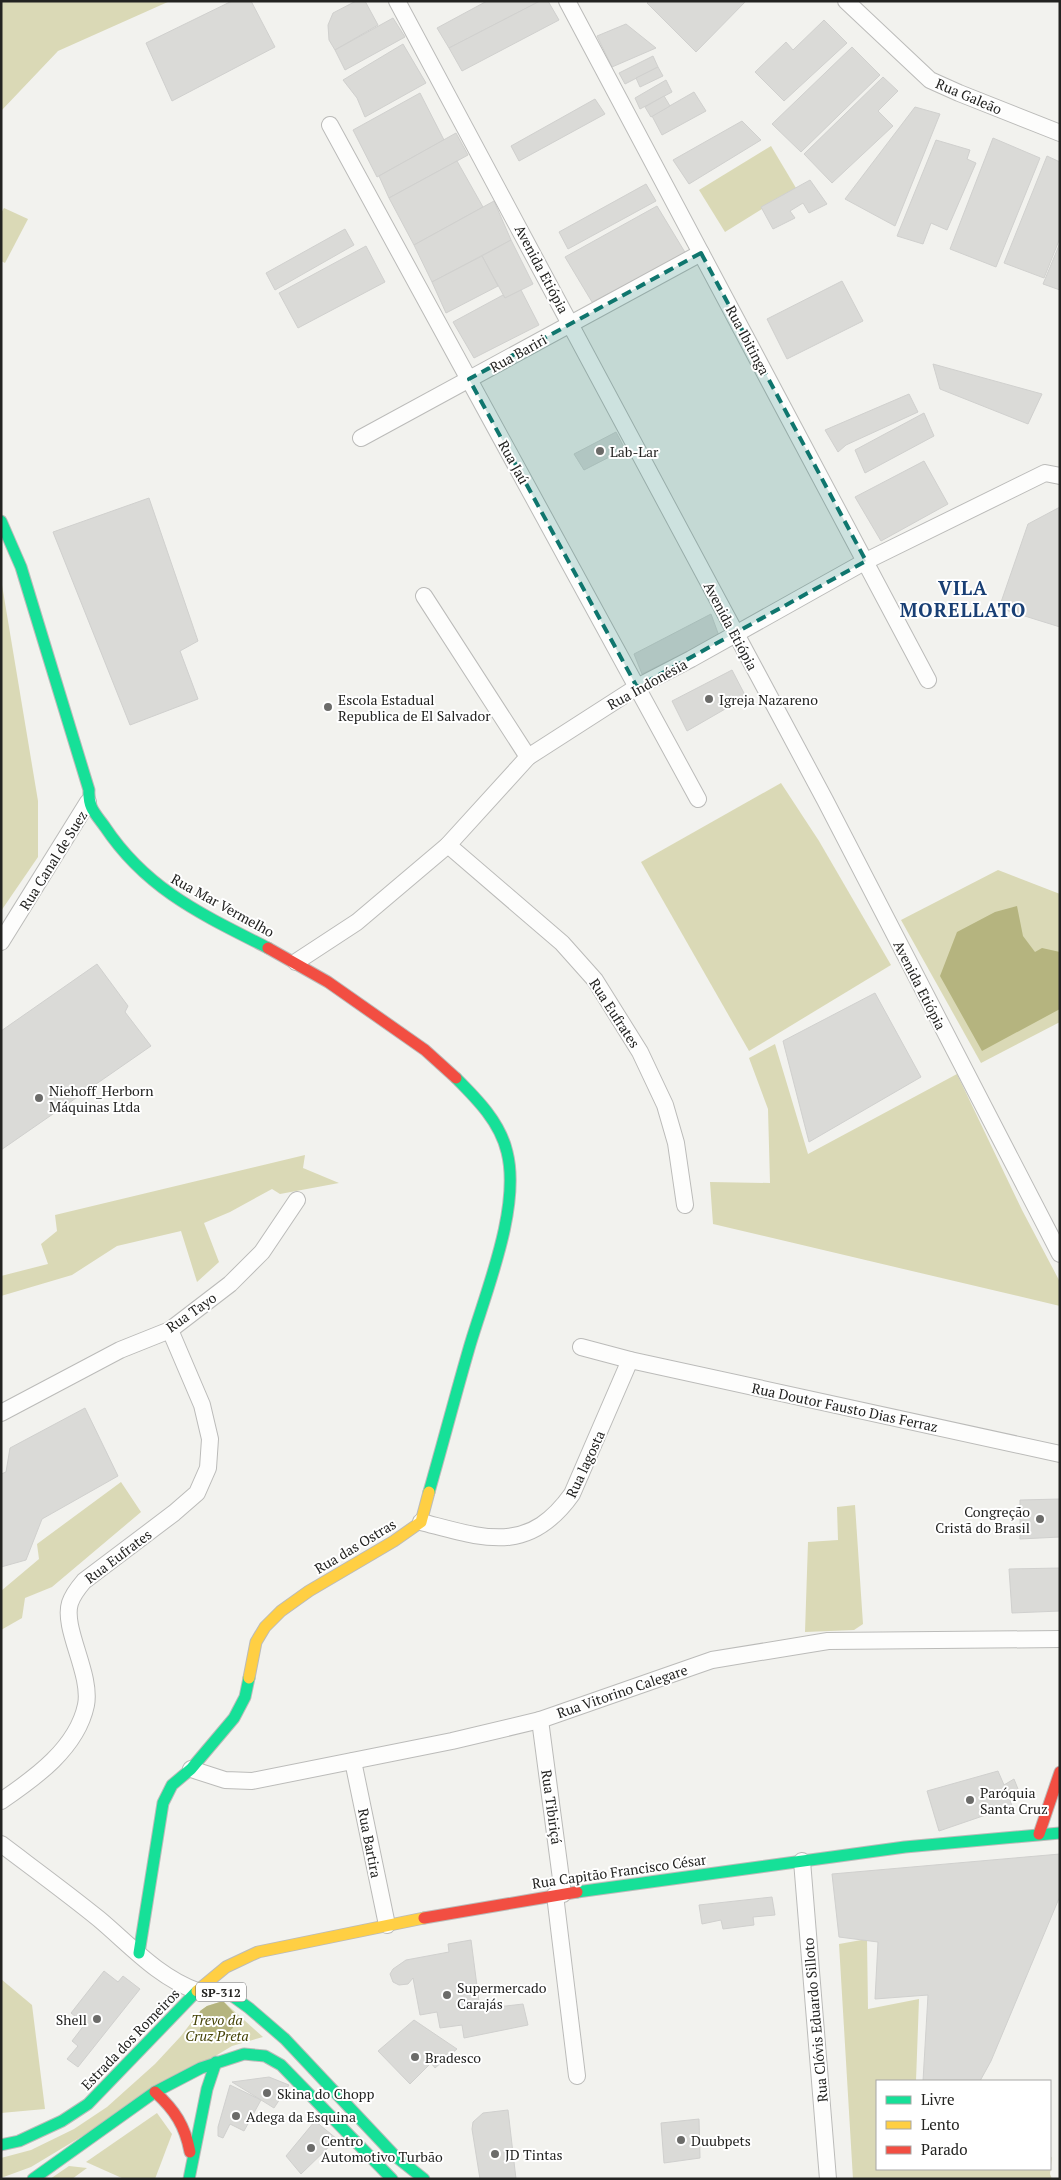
<svg xmlns="http://www.w3.org/2000/svg" width="1061" height="2180" font-family="'PT Serif',serif">
<style>
.green{fill:#dad9b6}
.water{fill:#b5b47f}
.building{fill:#dadad7;stroke:#d0d0ce}
.lines{fill:none;stroke-linecap:round;stroke-linejoin:round}
.street-casing{stroke:#bbbbb9;stroke-width:18}
.fast-casing{stroke:#bbbbb9;stroke-width:13}
.slow-casing{stroke:#bbbbb9;stroke-width:13}
.jam-casing{stroke:#bbbbb9;stroke-width:13}
.street{stroke:#fdfdfc;stroke-width:16}
.fast{stroke:#16e098;stroke-width:11}
.slow{stroke:#ffcf43;stroke-width:11}
.jam{stroke:#f24e42;stroke-width:11}
.marked{fill:#0f766e;fill-opacity:0.2;stroke:#0f766e;stroke-width:4;stroke-dasharray:10 6;stroke-linejoin:round}
.poi-dot{fill:#6b6b69;stroke:#fff;stroke-width:2}
.labels{text-anchor:middle;dominant-baseline:central;stroke-width:4;stroke-linejoin:round;paint-order:stroke}
.shield{fill:#fff;stroke:#656564;stroke-width:1}
.shield-label{font-size:12px;font-weight:bold;fill:#232321}
.street-label{font-size:14px;fill:#232321;stroke:#fff}
.poi-label{font-size:14px;fill:#232321;stroke:#fff;text-anchor:start}
.park-label{font-size:14px;font-style:italic;fill:#444206;stroke:#fff}
.district-label{font-size:19px;font-weight:bold;letter-spacing:1px;fill:#193f74;stroke:#fff}
</style>
<rect width="100%" height="100%" fill="#f2f2ee"/>
<g class="green">
<path d="M1 1H170L58 51 1 111Z"/>
<path d="M771 146 796 188 725 232 699 190Z"/>
<path d="M4 208 28 219 5 263 1 261V213Z"/>
<path d="M1 579 38 801V857L1 911Z"/>
<path d="M781 783 819 841 891 965 749 1051 641 862Z"/>
<path d="M998 870 1060 894V1022L981 1063 901 920Z"/>
<path d="M775 1044 808 1154 957 1074 1022 1210 1060 1282V1306L713 1224 710 1182 770 1183 768 1109 749 1058Z"/>
<path d="M305 1155 303 1168 339 1183 280 1194 272 1189 230 1212 204 1223 219 1262 197 1282 181 1231 117 1246 72 1275 1 1296V1276L48 1264 41 1244 57 1231 55 1215Z"/>
<path d="M121 1482 141 1512 52 1587 25 1598 22 1618 1 1630V1591L39 1559 37 1544Z"/>
<path d="M855 1505 863 1624 854 1630 805 1632 808 1542 838 1540 837 1507Z"/>
<path d="M867 1939 868 2009 919 1999 916 2081H877V2169H1050V2158L1052 2157 1050 2174 1052 2179H853L839 1944Z"/>
<path d="M1 1979 32 2005 45 2109 1 2113Z"/>
<path d="M223 2001 263 2037 232 2046 31 2167 1 2178V2158L31 2150 74 2129 107 2107 155 2064 181 2036 200 2011 207 2006Z"/>
<path d="M157 2113 172 2134 155 2179H124L86 2162Z"/>
<path d="M69 2166 87 2168 72 2179H50Z"/>
</g>
<g class="water">
<path d="M1017 906 1023 936 1035 952 1042 948 1060 952V1009L982 1051 940 976 957 932 995 912Z"/>
<path d="M223 2001 234 2013 233 2028C224 2036 213 2042 202 2042L198 2038 201 2026 200 2011 207 2006Z"/>
</g>
<g class="building">
<path d="M232 1H251L275 47 172 101 146 43Z"/>
<path d="M356 1H365L378 25 335 50 329 40 328 25 333 13Z"/>
<path d="M487 1H540L449 48 437 28Z"/>
<path d="M540 1H548L559 20 462 71 449 48Z"/>
<path d="M649 1H746L696 52 647 3Z"/>
<path d="M393 18 405 37 345 70 335 50Z"/>
<path d="M824 20 847 43 784 101 755 72 786 42 793 50Z"/>
<path d="M626 24 656 48 612 67 597 36Z"/>
<path d="M403 44 426 83 365 117 357 98 343 80Z"/>
<path d="M852 47 880 75 801 152 772 124Z"/>
<path d="M653 56 658 67 625 84 619 73Z"/>
<path d="M658 67 663 76 640 87 636 78Z"/>
<path d="M883 77 898 91 878 111 893 126 832 183 804 154Z"/>
<path d="M666 80 672 92 640 109 635 98Z"/>
<path d="M694 92 706 111 662 135 652 116Z"/>
<path d="M420 93 444 140 377 177 353 130Z"/>
<path d="M664 96 670 106 651 117 645 107Z"/>
<path d="M595 99 605 114 519 161 511 146Z"/>
<path d="M915 107 940 114 895 226 845 199Z"/>
<path d="M742 121 761 140 689 184 673 160Z"/>
<path d="M456 133 468 155 389 198 379 176Z"/>
<path d="M993 138 1040 158 996 267 950 249Z"/>
<path d="M936 140 970 150 967 159 976 163 947 230 931 223 923 244 897 236Z"/>
<path d="M1047 156 1060 162V238L1044 278 1004 263Z"/>
<path d="M457 161 483 207 414 245 389 198Z"/>
<path d="M810 180 827 204 809 213 803 203 790 211 795 218 773 229 761 207Z"/>
<path d="M646 184 656 201 568 249 559 232Z"/>
<path d="M494 201 511 240 432 282 414 245Z"/>
<path d="M657 206 686 254 592 302 565 257Z"/>
<path d="M345 229 354 245 275 290 266 273Z"/>
<path d="M511 240 533 284 505 298 482 256Z"/>
<path d="M1060 243V290L1043 284Z"/>
<path d="M366 246 385 282 298 328 279 293Z"/>
<path d="M482 256 498 286 446 313 432 282Z"/>
<path d="M842 281 863 321 787 359 767 319Z"/>
<path d="M521 290 539 325 474 358 453 322 503 295 505 298Z"/>
<path d="M933 364 1042 394 1028 424 940 389Z"/>
<path d="M909 394 918 412 846 445 838 452 825 430Z"/>
<path d="M924 413 934 436 865 473 855 450Z"/>
<path d="M616 432 625 449 584 470 574 454Z"/>
<path d="M924 461 948 504 881 541 855 497Z"/>
<path d="M149 498 198 641 180 651 198 699 130 725 53 532Z"/>
<path d="M1060 507V627L999 608 1028 524Z"/>
<path d="M711 614 719 636 642 674 634 654Z"/>
<path d="M732 670 746 697 687 731 672 701Z"/>
<path d="M97 964 128 1006 125 1012 151 1046 1 1150V1031Z"/>
<path d="M875 993 921 1077 809 1142 783 1041Z"/>
<path d="M85 1408 118 1476 42 1519 26 1560 1 1567V1474L6 1472 10 1448Z"/>
<path d="M1060 1499V1537L1020 1539V1500Z"/>
<path d="M1060 1568V1611L1012 1613 1009 1569Z"/>
<path d="M998 1771 1004 1785 1014 1779 1018 1789 1008 1794 1012 1806 939 1831 927 1791Z"/>
<path d="M1060 1854V1896L991 2061 980 2081H923L928 1995 875 1999 878 1942 839 1937 832 1874Z"/>
<path d="M772 1897 775 1915 753 1917 754 1925 723 1929 721 1920 702 1924 699 1905Z"/>
<path d="M471 1940 480 2009 523 2004 528 2025 464 2038 462 2025 440 2028 437 2012 420 2015 413 1978 408 1984 399 1985 393 1982 390 1974 393 1969 406 1960 449 1952 448 1944Z"/>
<path d="M104 1971 118 1982 123 1976 140 1989 78 2067 67 2059 78 2046 72 2041 85 2024 71 2013Z"/>
<path d="M414 2020 457 2049 435 2068 431 2063 410 2084 378 2051Z"/>
<path d="M269 2077 289 2085 274 2108 232 2082Z"/>
<path d="M230 2085 261 2100 244 2131 230 2124 223 2138 218 2136V2127Z"/>
<path d="M508 2110 516 2179H480L472 2129 473 2122 483 2113Z"/>
<path d="M699 2119 700 2158 664 2163 661 2123Z"/>
<path d="M315 2121 337 2139 301 2174 286 2156Z"/>
</g>
<g class="lines">
<g class="street-casing">
<g id="street">
<path d="M397 1 825 800 1060 1254"/>
<path d="M567 1 928 680"/>
<path d="M846 1 930 80 959 93 1060 133"/>
<path d="M330 125 698 799"/>
<path d="M361 438 701 253"/>
<path d="M424 596 528 757"/>
<path d="M448 845 562 943 595 980 640 1052 665 1105 676 1143 685 1205"/>
<path d="M1 942 88 802"/>
<path d="M296 962 357 922 448 845 528 757 539 750 637 687 691 659 866 561 1045 473 1060 476"/>
<path d="M581 1347 630 1360 1060 1454"/>
<path d="M1 1413 120 1350 170 1330 230 1284 262 1252 297 1200"/>
<path d="M421 1522C484 1538 528 1556 572 1494L630 1360"/>
<path d="M540 1720 563 1894"/>
<path d="M353 1761 387 1925"/>
<path d="M191 1769 225 1780 252 1781 452 1741 540 1720 712 1660 828 1641 1060 1639"/>
<path d="M1 1801C35 1778 77 1748 86 1705 92 1674 62 1628 70 1603 73 1594 78 1588 84 1581L174 1513 197 1493 208 1468 210 1439 202 1405 170 1330"/>
<path d="M1 1844C34 1869 67 1893 99 1919 130 1945 158 1977 197 1991"/>
<path d="M802 1861 828 2179"/>
<path d="M555 1895 577 2076"/>
</g>
</g>
<g class="fast-casing">
<g id="fast">
<path d="M1 521 21 567 89 790C88 808 95 813 105 827 147 890 203 915 268 948"/>
<path d="M429 1492C443 1443 456 1393 470 1345 486 1291 521 1207 507 1152 500 1122 477 1099 456 1078"/>
<path d="M577 1892 905 1847 1060 1833"/>
<path d="M139 1953 163 1803 172 1785 191 1769 234 1718 245 1697 249 1678"/>
<path d="M1 2145 19 2141 62 2121 88 2104 197 1991H216L231 1995 249 2008 285 2039 395 2156 424 2179"/>
<path d="M33 2179 155 2092 201 2068 244 2054 265 2056 281 2065 392 2179"/>
<path d="M189 2179 207 2089 216 2062"/>
</g>
</g>
<g class="slow-casing">
<g id="slow">
<path d="M249 1678 256 1642 265 1627 281 1611 309 1591 394 1541 421 1522 429 1492"/>
<path d="M197 1991 226 1967 258 1952 424 1918"/>
</g>
</g>
<g class="jam-casing">
<g id="jam">
<path d="M268 948 328 982 425 1050 456 1078"/>
<path d="M1039 1834 1060 1772"/>
<path d="M424 1918 577 1892"/>
<path d="M155 2092C175 2110 185 2126 190 2152"/>
</g>
</g>
<use href="#street" class="street"/>
<use href="#fast" class="fast"/>
<use href="#slow" class="slow"/>
<use href="#jam" class="jam"/>
</g>
<path class="marked" d="M701 253 866 561 637 687 469 379Z"/>
<g class="poi-dot">
<circle cx="600" cy="451" r="5"/>
<circle cx="709" cy="699" r="5"/>
<circle cx="328" cy="707" r="5"/>
<circle cx="39" cy="1098" r="5"/>
<circle cx="1040" cy="1519" r="5"/>
<circle cx="970" cy="1800" r="5"/>
<circle cx="447" cy="1995" r="5"/>
<circle cx="97" cy="2019" r="5"/>
<circle cx="415" cy="2057" r="5"/>
<circle cx="267" cy="2093" r="5"/>
<circle cx="236" cy="2116" r="5"/>
<circle cx="681" cy="2140" r="5"/>
<circle cx="311" cy="2148" r="5"/>
<circle cx="495" cy="2154" r="5"/>
</g>
<g class="labels">
<rect class="shield" x="196" y="1982.5" width="50" height="19" rx="4"/>
<g class="shield-label">
<text x="221" y="1992">SP-312</text>
</g>
<g class="street-label">
<text transform="translate(969 96) rotate(23)">Rua Galeão</text>
<text transform="translate(542 269) rotate(62)">Avenida Etiópia</text>
<text transform="translate(748 340) rotate(62)">Rua Ibitinga</text>
<text transform="translate(518 353) rotate(-29)">Rua Bariri</text>
<text transform="translate(514 462) rotate(61)">Rua Jaú</text>
<text transform="translate(731 626) rotate(62)">Avenida Etiópia</text>
<text transform="translate(647 684) rotate(-29)">Rua Indonésia</text>
<text transform="translate(53 860) rotate(-58)">Rua Canal de Suez</text>
<text transform="translate(223 905) rotate(29)">Rua Mar Vermelho</text>
<text transform="translate(920 985) rotate(63)">Avenida Etiópia</text>
<text transform="translate(615 1013) rotate(57)">Rua Eufrates</text>
<text transform="translate(191 1312) rotate(-35)">Rua Tayo</text>
<text transform="translate(845 1407) rotate(12)">Rua Doutor Fausto Dias Ferraz</text>
<text transform="translate(585 1464) rotate(-65)">Rua lagosta</text>
<text transform="translate(355 1546) rotate(-31)">Rua das Ostras</text>
<text transform="translate(118 1556) rotate(-37)">Rua Eufrates</text>
<text transform="translate(622 1691) rotate(-19)">Rua Vitorino Calegare</text>
<text transform="translate(552 1807) rotate(82)">Rua Tibiriçá</text>
<text transform="translate(370 1843) rotate(79)">Rua Bartira</text>
<text transform="translate(619 1871) rotate(-8)">Rua Capitão Francisco César</text>
<text transform="translate(815 2020) rotate(-95)">Rua Clóvis Eduardo Silloto</text>
<text transform="translate(130 2039) rotate(-46)">Estrada dos Romeiros</text>
</g>
<g class="poi-label">
<text x="610" y="451">Lab-Lar</text>
<text x="338" y="699">Escola Estadual<tspan x="338" dy="16">Republica de El Salvador</tspan></text>
<text x="719" y="699">Igreja Nazareno</text>
<text x="49" y="1090">Niehoff_Herborn<tspan x="49" dy="16">Máquinas Ltda</tspan></text>
<text x="1030" y="1511" text-anchor="end">Congreção<tspan x="1030" dy="16">Cristã do Brasil</tspan></text>
<text x="980" y="1792">Paróquia<tspan x="980" dy="16">Santa Cruz</tspan></text>
<text x="457" y="1987">Supermercado<tspan x="457" dy="16">Carajás</tspan></text>
<text x="87" y="2019" text-anchor="end">Shell</text>
<text x="425" y="2057">Bradesco</text>
<text x="277" y="2093">Skina do Chopp</text>
<text x="246" y="2116">Adega da Esquina</text>
<text x="321" y="2140">Centro<tspan x="321" dy="16">Automotivo Turbão</tspan></text>
<text x="691" y="2140">Duubpets</text>
<text x="505" y="2154">JD Tintas</text>
</g>
<g class="park-label">
<text x="217" y="2019">Trevo da<tspan x="217" dy="16">Cruz Preta</tspan></text>
</g>
<g class="district-label">
<text x="963" y="587">VILA<tspan x="963" dy="22">MORELLATO</tspan></text>
</g>
</g>
<rect width="1061" height="2180" fill="none" stroke="#232321" stroke-width="5"/>
<rect x="876" y="2080" width="175" height="90" fill="#ffffff" stroke="#a7a7a6"/>
<rect x="886" y="2096" width="25" height="8" fill="#16e098" stroke="#a7a7a6"/>
<text x="921" y="2105" font-size="15" fill="#232321">Livre</text>
<rect x="886" y="2121" width="25" height="8" fill="#ffcf43" stroke="#a7a7a6"/>
<text x="921" y="2130" font-size="15" fill="#232321">Lento</text>
<rect x="886" y="2146" width="25" height="8" fill="#f24e42" stroke="#a7a7a6"/>
<text x="921" y="2155" font-size="15" fill="#232321">Parado</text>
</svg>
